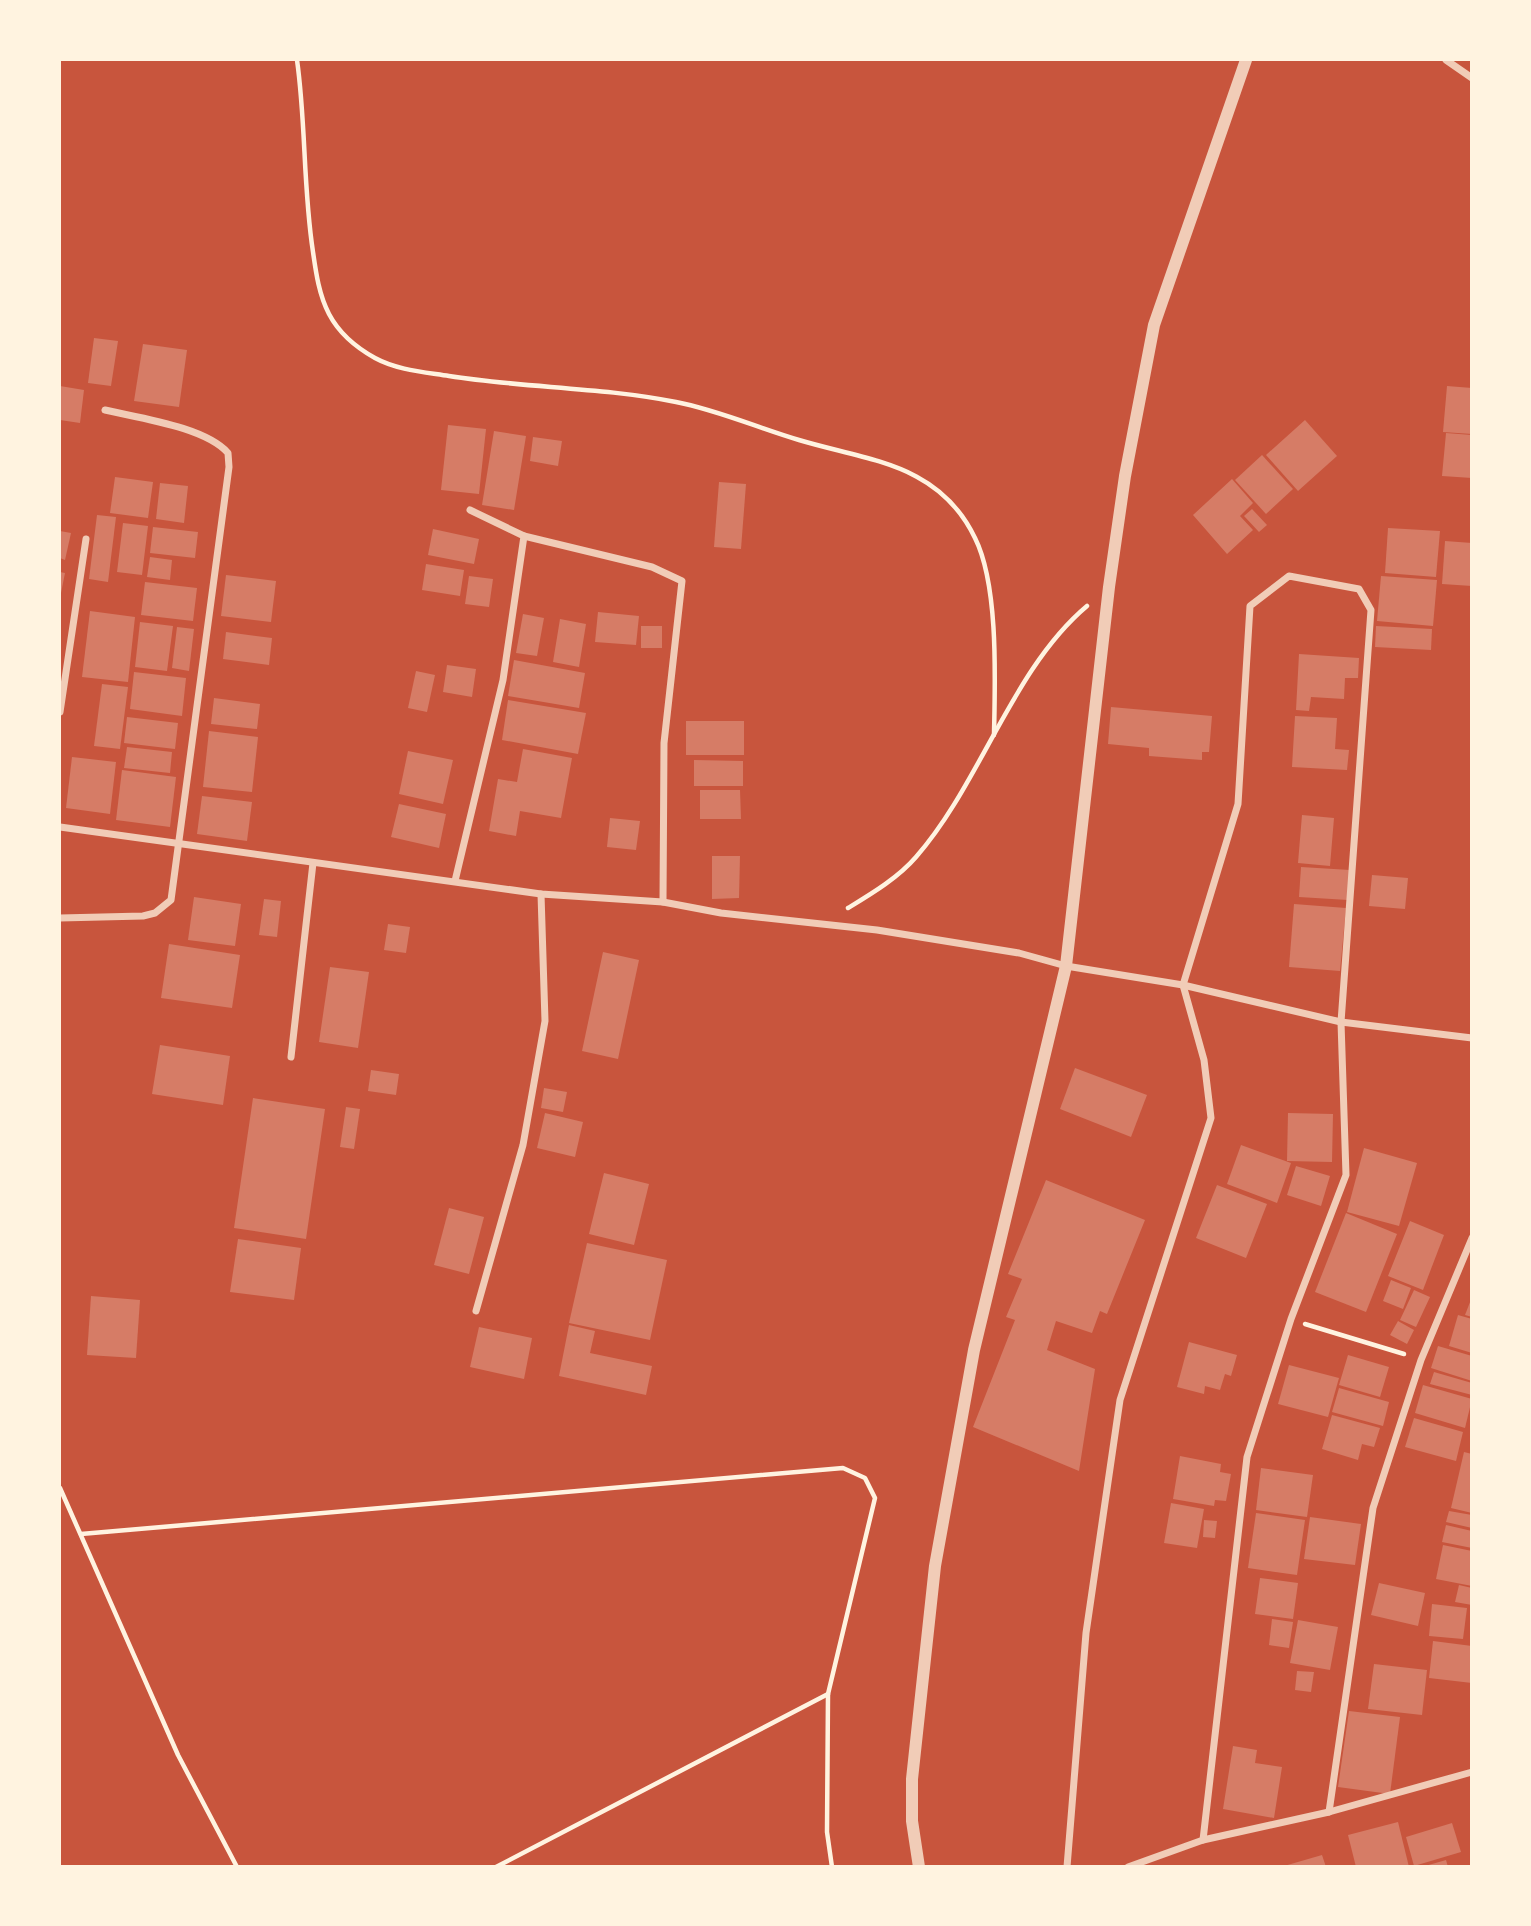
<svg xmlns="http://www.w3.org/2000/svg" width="1531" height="1926" font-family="'Sofia Sans Condensed',sans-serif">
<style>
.building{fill:#d67c66}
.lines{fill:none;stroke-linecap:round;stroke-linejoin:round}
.path{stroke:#fff3e0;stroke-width:4.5}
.minor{stroke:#f1ccb7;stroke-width:7}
.tertiary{stroke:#f1ccb7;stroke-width:12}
</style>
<rect width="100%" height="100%" fill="#c8553d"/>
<g class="building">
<path d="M94 338 118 341 111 386 88 383Z"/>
<path d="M143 344 187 350 179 407 134 401Z"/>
<path d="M60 386 84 390 80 423 60 420Z"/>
<path d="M1447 386 1472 388V434L1443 432Z"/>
<path d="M1305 420 1337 456 1298 491 1266 455Z"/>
<path d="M448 425 486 429 479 494 441 490Z"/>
<path d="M494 431 526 436 514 510 482 505Z"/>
<path d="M1446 433 1472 435V478L1442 476Z"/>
<path d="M533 437 562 441 558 466 530 461Z"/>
<path d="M1262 455 1293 489 1266 514 1235 480Z"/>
<path d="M115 477 153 482 148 518 110 513Z"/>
<path d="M1232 479 1253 503 1240 516 1253 530 1227 554 1193 515Z"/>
<path d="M719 482 746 484 741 549 714 547Z"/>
<path d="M160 483 188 486 184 523 156 519Z"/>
<path d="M1252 509 1267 525 1259 532 1244 516Z"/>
<path d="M97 515 116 517 108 582 89 579Z"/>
<path d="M123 523 148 526 142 575 117 572Z"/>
<path d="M153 527 198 532 195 558 150 553Z"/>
<path d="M1388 528 1440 531 1436 577 1385 573Z"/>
<path d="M433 529 479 539 474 564 428 555Z"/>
<path d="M60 531 71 533 65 560 60 558Z"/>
<path d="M1445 541 1472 543V586L1442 584Z"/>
<path d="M150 557 172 560 170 580 147 577Z"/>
<path d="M426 564 464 570 460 596 422 590Z"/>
<path d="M60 572 65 573 61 593H60Z"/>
<path d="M226 575 276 581 271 622 221 616Z"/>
<path d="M469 576 493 579 489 607 465 604Z"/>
<path d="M1381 576 1437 580 1433 626 1377 621Z"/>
<path d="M145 582 197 588 193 621 141 615Z"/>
<path d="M90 611 135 617 128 682 82 677Z"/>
<path d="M598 612 639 616 636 645 595 642Z"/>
<path d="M523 614 544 618 537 656 516 653Z"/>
<path d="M560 619 586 624 579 667 553 662Z"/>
<path d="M140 622 173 626 167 671 135 667Z"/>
<rect x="641" y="626" width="21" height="22"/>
<path d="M1376 626 1432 629 1431 650 1375 647Z"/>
<path d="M177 627 194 629 189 671 172 668Z"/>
<path d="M226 632 272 638 269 665 223 659Z"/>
<path d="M1299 654 1359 658 1358 678H1345L1344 699 1311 697 1309 711 1296 710Z"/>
<path d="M514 660 585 673 579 708 508 696Z"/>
<path d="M447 665 476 669 472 697 443 692Z"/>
<path d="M416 671 435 675 427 712 408 708Z"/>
<path d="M134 672 186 678 182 716 130 709Z"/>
<path d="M102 684 128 687 120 749 94 746Z"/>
<path d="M214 698 260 704 257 729 211 724Z"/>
<path d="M508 700 586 713 578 754 502 740Z"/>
<path d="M1111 707 1212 716 1209 752H1202V760L1149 756V748L1108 744Z"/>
<path d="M1295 716 1337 718 1335 749 1349 750 1347 770 1292 767Z"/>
<path d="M127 717 178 723 175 749 124 743Z"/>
<rect x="686" y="721" width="58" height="34"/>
<path d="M209 731 258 737 252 792 203 787Z"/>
<path d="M127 747 172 752 170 773 124 768Z"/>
<path d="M523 749 572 758 561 818 520 811 516 836 489 831 498 779 517 782Z"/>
<path d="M408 751 453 760 443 804 399 794Z"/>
<path d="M72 757 116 762 110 814 66 808Z"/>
<path d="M694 760 743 761V786H694Z"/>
<path d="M122 770 176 777 170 827 116 820Z"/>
<path d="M700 790H740L741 819H700Z"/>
<path d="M202 796 252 802 247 841 197 834Z"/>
<path d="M399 804 446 814 439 848 391 837Z"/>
<path d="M1302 815 1334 818 1330 866 1298 863Z"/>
<path d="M610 818 640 821 636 850 607 847Z"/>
<path d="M712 856H740L739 898 712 899Z"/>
<path d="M1301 867 1350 870 1348 900 1299 897Z"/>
<path d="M1372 875 1408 878 1405 909 1369 906Z"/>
<path d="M194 897 241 904 235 946 188 940Z"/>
<path d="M264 899 281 901 277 937 259 935Z"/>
<path d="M1294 904 1346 908 1340 971 1289 967Z"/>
<path d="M388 924 410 927 406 953 384 950Z"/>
<path d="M169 944 240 955 232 1008 161 998Z"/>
<path d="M603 952 639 960 618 1059 582 1051Z"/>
<path d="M330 967 369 972 358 1048 319 1042Z"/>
<path d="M160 1045 230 1056 223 1105 152 1094Z"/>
<path d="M1075 1068 1147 1095 1131 1137 1060 1109Z"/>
<path d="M371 1070 399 1074 396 1095 368 1091Z"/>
<path d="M544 1088 567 1092 563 1112 541 1108Z"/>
<path d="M253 1098 325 1109 306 1239 234 1228Z"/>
<path d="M346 1107 360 1109 354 1149 340 1147Z"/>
<path d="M545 1113 583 1122 575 1157 537 1148Z"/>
<path d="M1288 1113 1333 1114 1332 1162 1287 1161Z"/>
<path d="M1241 1145 1291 1163 1277 1203 1227 1184Z"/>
<path d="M1364 1148 1417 1163 1399 1226 1347 1212Z"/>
<path d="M1296 1166 1330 1176 1321 1206 1287 1195Z"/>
<path d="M604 1173 649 1184 634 1245 589 1234Z"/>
<path d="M1046 1180 1145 1220 1107 1314 1100 1311 1092 1333 1056 1321 1047 1350 1095 1369 1079 1471 973 1427 1015 1320 1006 1317 1022 1279 1008 1274Z"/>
<path d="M1217 1185 1267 1204 1246 1258 1196 1238Z"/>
<path d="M449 1208 484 1217 469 1274 434 1265Z"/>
<path d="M1346 1213 1397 1234 1366 1312 1315 1292Z"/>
<path d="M1410 1221 1444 1235 1423 1290 1388 1276Z"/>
<path d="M238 1239 301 1248 294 1300 230 1292Z"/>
<path d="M587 1243 667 1260 650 1340 569 1323Z"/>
<path d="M1391 1280 1411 1288 1403 1309 1383 1301Z"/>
<path d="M1414 1290 1430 1297 1416 1327 1400 1320Z"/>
<path d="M91 1296 140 1300 136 1358 87 1355Z"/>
<path d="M1472 1297V1317L1465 1315Z"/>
<path d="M1458 1315 1472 1319V1353L1449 1346Z"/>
<path d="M1398 1321 1414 1330 1407 1344 1390 1335Z"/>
<path d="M569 1325 595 1331 590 1353 652 1366 646 1395 559 1376Z"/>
<path d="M479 1327 532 1338 524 1379 470 1367Z"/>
<path d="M1189 1342 1237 1355 1231 1376 1225 1374 1220 1390 1205 1386 1204 1394 1177 1387Z"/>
<path d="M1438 1346 1472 1356V1381L1431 1368Z"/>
<path d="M1348 1355 1389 1367 1380 1397 1339 1385Z"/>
<path d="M1289 1365 1339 1378 1328 1417 1278 1404Z"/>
<path d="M1434 1372 1472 1383V1395L1430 1384Z"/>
<path d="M1423 1385 1472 1399 1465 1428 1415 1413Z"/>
<path d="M1339 1388 1389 1402 1383 1426 1332 1412Z"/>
<path d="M1332 1415 1380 1428 1374 1447 1362 1444 1358 1460 1322 1449Z"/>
<path d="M1414 1418 1463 1432 1456 1461 1405 1447Z"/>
<path d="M1464 1452 1472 1454V1513L1451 1508Z"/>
<path d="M1180 1456 1221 1464 1220 1472 1231 1474 1226 1501 1215 1500 1214 1506 1173 1499Z"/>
<path d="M1261 1468 1313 1475 1307 1517 1256 1510Z"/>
<path d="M1171 1503 1204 1509 1197 1548 1164 1543Z"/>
<path d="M1449 1511 1472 1515V1528L1446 1522Z"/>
<path d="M1256 1513 1305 1520 1297 1575 1248 1568Z"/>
<path d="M1310 1517 1361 1524 1355 1565 1304 1559Z"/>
<path d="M1204 1520 1217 1521 1215 1538 1203 1537Z"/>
<path d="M1446 1525 1472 1531V1548L1442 1542Z"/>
<path d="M1443 1545 1472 1551V1586L1436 1579Z"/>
<path d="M1260 1578 1298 1583 1293 1619 1255 1614Z"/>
<path d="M1379 1583 1425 1593 1418 1626 1371 1615Z"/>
<path d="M1459 1585 1472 1588V1605L1455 1602Z"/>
<path d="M1432 1604 1467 1608 1463 1639 1429 1636Z"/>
<path d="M1272 1619 1293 1622 1289 1648 1269 1645Z"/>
<path d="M1298 1620 1338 1627 1330 1670 1290 1663Z"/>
<path d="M1433 1641 1472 1646V1683L1429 1678Z"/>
<path d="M1374 1664 1427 1670 1422 1715 1368 1709Z"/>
<path d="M1297 1671 1314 1672 1311 1692 1295 1690Z"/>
<path d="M1349 1711 1400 1717 1390 1794 1338 1787Z"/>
<path d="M1233 1746 1257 1750 1255 1763 1282 1767 1274 1818 1223 1809Z"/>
<path d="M1398 1822 1409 1867H1356L1348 1835Z"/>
<path d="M1452 1823 1461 1852 1414 1866 1406 1837Z"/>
<path d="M1322 1855 1326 1867H1284V1866Z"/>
<path d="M1446 1860 1448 1867H1425V1866Z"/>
</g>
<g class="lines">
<g class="path">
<path d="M297 60C306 123 303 188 313 252 316 273 319 295 329 314 339 333 357 348 375 358 397 370 424 372 449 376 524 388 601 387 676 402 718 410 758 428 799 440 869 461 939 463 975 538 999 586 995 682 994 735"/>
<path d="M848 908C871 894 898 878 916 857 981 783 1012 669 1087 606"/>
<path d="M1305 1324 1404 1354"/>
<path d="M60 1488 178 1755 237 1867"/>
<path d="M81 1534 843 1468 865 1478 875 1498 828 1694 827 1832 832 1867"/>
<path d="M496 1867 828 1694"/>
</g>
<g class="minor">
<path d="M1446 60 1472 78"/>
<path d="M524 536 652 567 682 581 664 743 663 902"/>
<path d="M60 712 86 539"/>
<path d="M60 827 541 894 663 902 721 913 877 930 1019 953 1066 966 1183 985 1341 1022 1472 1038"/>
<path d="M455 881 503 680 524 536 470 510"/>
<path d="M60 918 143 916 155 913 171 900 229 467 228 453C205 427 139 418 105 410"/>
<path d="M291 1057 313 863"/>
<path d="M476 1311 523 1145 545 1021 541 894"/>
<path d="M1329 1812 1373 1508 1421 1360 1472 1238"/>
<path d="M1203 1840 1329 1812 1472 1772"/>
<path d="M1067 1867 1086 1633 1120 1400 1211 1118 1204 1060 1183 985 1238 804 1250 606 1289 576 1359 589 1371 610 1341 1022 1346 1175 1291 1319 1247 1457 1203 1840 1128 1867"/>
</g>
<path class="tertiary" d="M919 1867 912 1821V1779L935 1566 974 1350 1066 966 1109 587 1125 476 1154 325 1246 60"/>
</g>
<rect width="1531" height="1926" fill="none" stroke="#fff3e0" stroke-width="122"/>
</svg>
